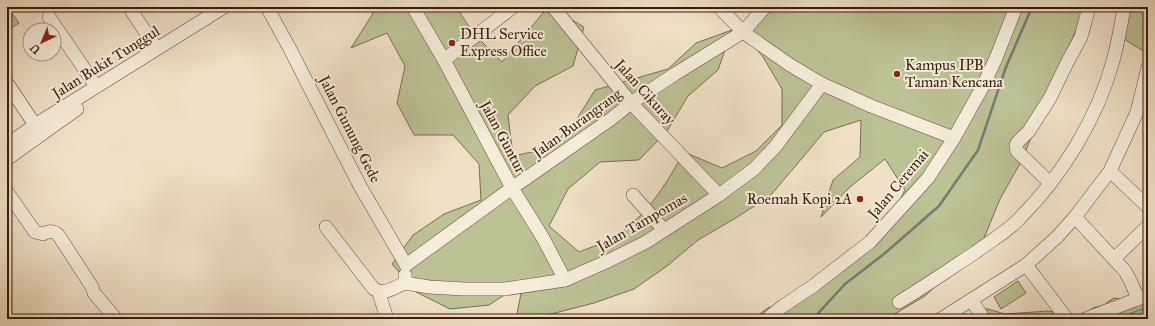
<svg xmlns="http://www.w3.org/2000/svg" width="1155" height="326" font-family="'IM FELL Great Primer',serif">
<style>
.green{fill:#bbc294;stroke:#7b6e50}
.water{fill:#9abeb3;stroke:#747c71}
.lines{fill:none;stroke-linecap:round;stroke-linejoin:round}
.stream{stroke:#747c71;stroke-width:2.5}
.minor-casing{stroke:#684b3b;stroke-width:14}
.minor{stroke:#f5ecda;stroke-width:13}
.poi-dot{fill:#8f2418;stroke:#f5ecda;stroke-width:1.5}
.labels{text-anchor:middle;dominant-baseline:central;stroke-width:4;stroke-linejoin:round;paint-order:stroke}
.poi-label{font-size:15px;fill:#3b190d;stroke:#f5ecda;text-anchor:start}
.street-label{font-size:15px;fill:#3b190d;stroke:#f5ecda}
</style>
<rect width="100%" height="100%" fill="#f0e1c6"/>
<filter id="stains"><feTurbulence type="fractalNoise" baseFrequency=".005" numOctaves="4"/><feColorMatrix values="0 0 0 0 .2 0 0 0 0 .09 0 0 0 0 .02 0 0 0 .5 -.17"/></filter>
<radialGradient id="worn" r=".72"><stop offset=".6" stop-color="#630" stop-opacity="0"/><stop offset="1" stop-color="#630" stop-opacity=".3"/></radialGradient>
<g class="green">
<path d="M7 7 19 23 7 31Z"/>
<path d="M375 7H456L474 34 502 62 548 7H550L584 27 573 66 535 86 508 115 513 156 550 148 575 122 595 90 668 69 696 43 732 30 718 70 688 96 667 131 639 160 600 162 568 189 549 226 579 252C591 247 606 243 616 236 648 214 665 186 684 152L722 168 756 151 782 125V89L763 57 743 32 765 7H1086L1056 76 1022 160 1000 199 984 238 954 269 925 296 886 319H753L769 307 783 311 887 225 905 190 885 159 850 187 821 217 833 180 860 157 861 120 824 132 798 163 770 196 734 219 698 240 667 266 634 289 594 303 555 313 525 319H516L523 283 489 305 450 309 416 292 392 264 413 235 444 214 481 200 479 164 453 135H414L397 103 405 66 387 33 351 48 372 15Z"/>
<path d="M1125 7H1148V54L1118 35Z"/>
<path d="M1018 281 1026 293 1001 309 994 297Z"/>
<path d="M1148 292V309L1139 310 1118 319H1068L1073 317 1078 318 1084 316 1093 308 1104 305 1109 301 1114 298 1121 299Z"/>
<path d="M983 309H988L1005 314 1048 311 1054 312 1063 319H981Z"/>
</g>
<path class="water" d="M1148 309V319H1118L1139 310Z"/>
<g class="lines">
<path class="stream" d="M813 319 845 284 884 254 939 206 978 150 1006 67 1032 7"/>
<g class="minor-casing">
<g id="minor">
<path d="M129 7 156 48"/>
<path d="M267 7 290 49 360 186 406 265"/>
<path d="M413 7 444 60 512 188 543 238 565 280"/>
<path d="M553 7 631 103 719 195"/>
<path d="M719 7 743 32 790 65 822 84 871 106 954 138"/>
<path d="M49 17 96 86"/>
<path d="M444 60 513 7"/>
<path d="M7 83 35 125"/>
<path d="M7 145 35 125 224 7"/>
<path d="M7 159 77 109"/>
<path d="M1110 171 1148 207"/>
<path d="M1050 183 1017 151 1016 146 1017 143 1029 131 1050 98 1067 63 1081 37 1089 7"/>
<path d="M7 192 35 232 43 234C50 231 54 230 59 236L92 287 94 293 116 319"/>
<path d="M633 195 664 230"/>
<path d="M1075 217 1125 271 1131 282 1138 299"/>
<path d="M326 227 373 288C383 297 394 287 405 283V275"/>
<path d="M1114 259 1148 226"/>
<path d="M406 265 512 188 611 119 631 103 675 74 743 32 765 7"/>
<path d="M1026 265 1067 319"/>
<path d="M405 283 429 287 464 289H505L565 280 608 261 646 242 719 195 754 169 775 147 822 84"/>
<path d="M379 293 387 319"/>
<path d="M971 300 984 319"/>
<path d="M899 302C926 286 950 269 976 252 990 241 1007 232 1019 219 1062 176 1097 119 1113 61 1118 43 1121 25 1124 7"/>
<path d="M767 319 783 306 813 286 870 242 928 178 954 138 983 86 996 58 1016 7"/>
<path d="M941 319 1026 265 1057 237 1075 217 1110 171 1121 147 1137 112 1148 67"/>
<path d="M1085 319 1148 295"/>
</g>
</g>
<use href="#minor" class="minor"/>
</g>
<g class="poi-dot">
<circle cx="452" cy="43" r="4"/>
<circle cx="897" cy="74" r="4"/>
<circle cx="860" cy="199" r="4"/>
</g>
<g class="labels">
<g class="poi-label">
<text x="460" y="34">DHL Service<tspan x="460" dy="17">Express Office</tspan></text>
<text x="905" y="65">Kampus IPB<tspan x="905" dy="17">Taman Kencana</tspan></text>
<text x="852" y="199" text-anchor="end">Roemah Kopi 2A</text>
</g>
<g class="street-label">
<text transform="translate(106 62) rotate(-32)">Jalan Bukit Tunggul</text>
<text transform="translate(645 92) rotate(48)">Jalan Cikuray</text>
<text transform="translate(577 123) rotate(-36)">Jalan Burangrang</text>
<text transform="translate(350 129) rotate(63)">Jalan Gunung Gede</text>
<text transform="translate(503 137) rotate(62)">Jalan Guntur</text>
<text transform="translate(898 184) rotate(-50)">Jalan Ceremai</text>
<text transform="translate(642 222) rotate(-30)">Jalan Tampomas</text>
</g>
</g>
<rect width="1155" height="326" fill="none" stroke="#f0e1c6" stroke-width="24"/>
<rect x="8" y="8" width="1139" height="310" fill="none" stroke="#3b190d" stroke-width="2"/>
<rect x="12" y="12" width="1131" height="302" fill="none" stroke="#3b190d"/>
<g transform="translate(42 42) rotate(224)"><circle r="19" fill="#f5ecda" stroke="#ab9888"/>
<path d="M0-3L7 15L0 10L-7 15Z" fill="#8f2418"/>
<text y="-6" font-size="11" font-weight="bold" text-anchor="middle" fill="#3b190d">U</text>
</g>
<rect width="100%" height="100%" filter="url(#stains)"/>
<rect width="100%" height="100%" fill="url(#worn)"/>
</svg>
